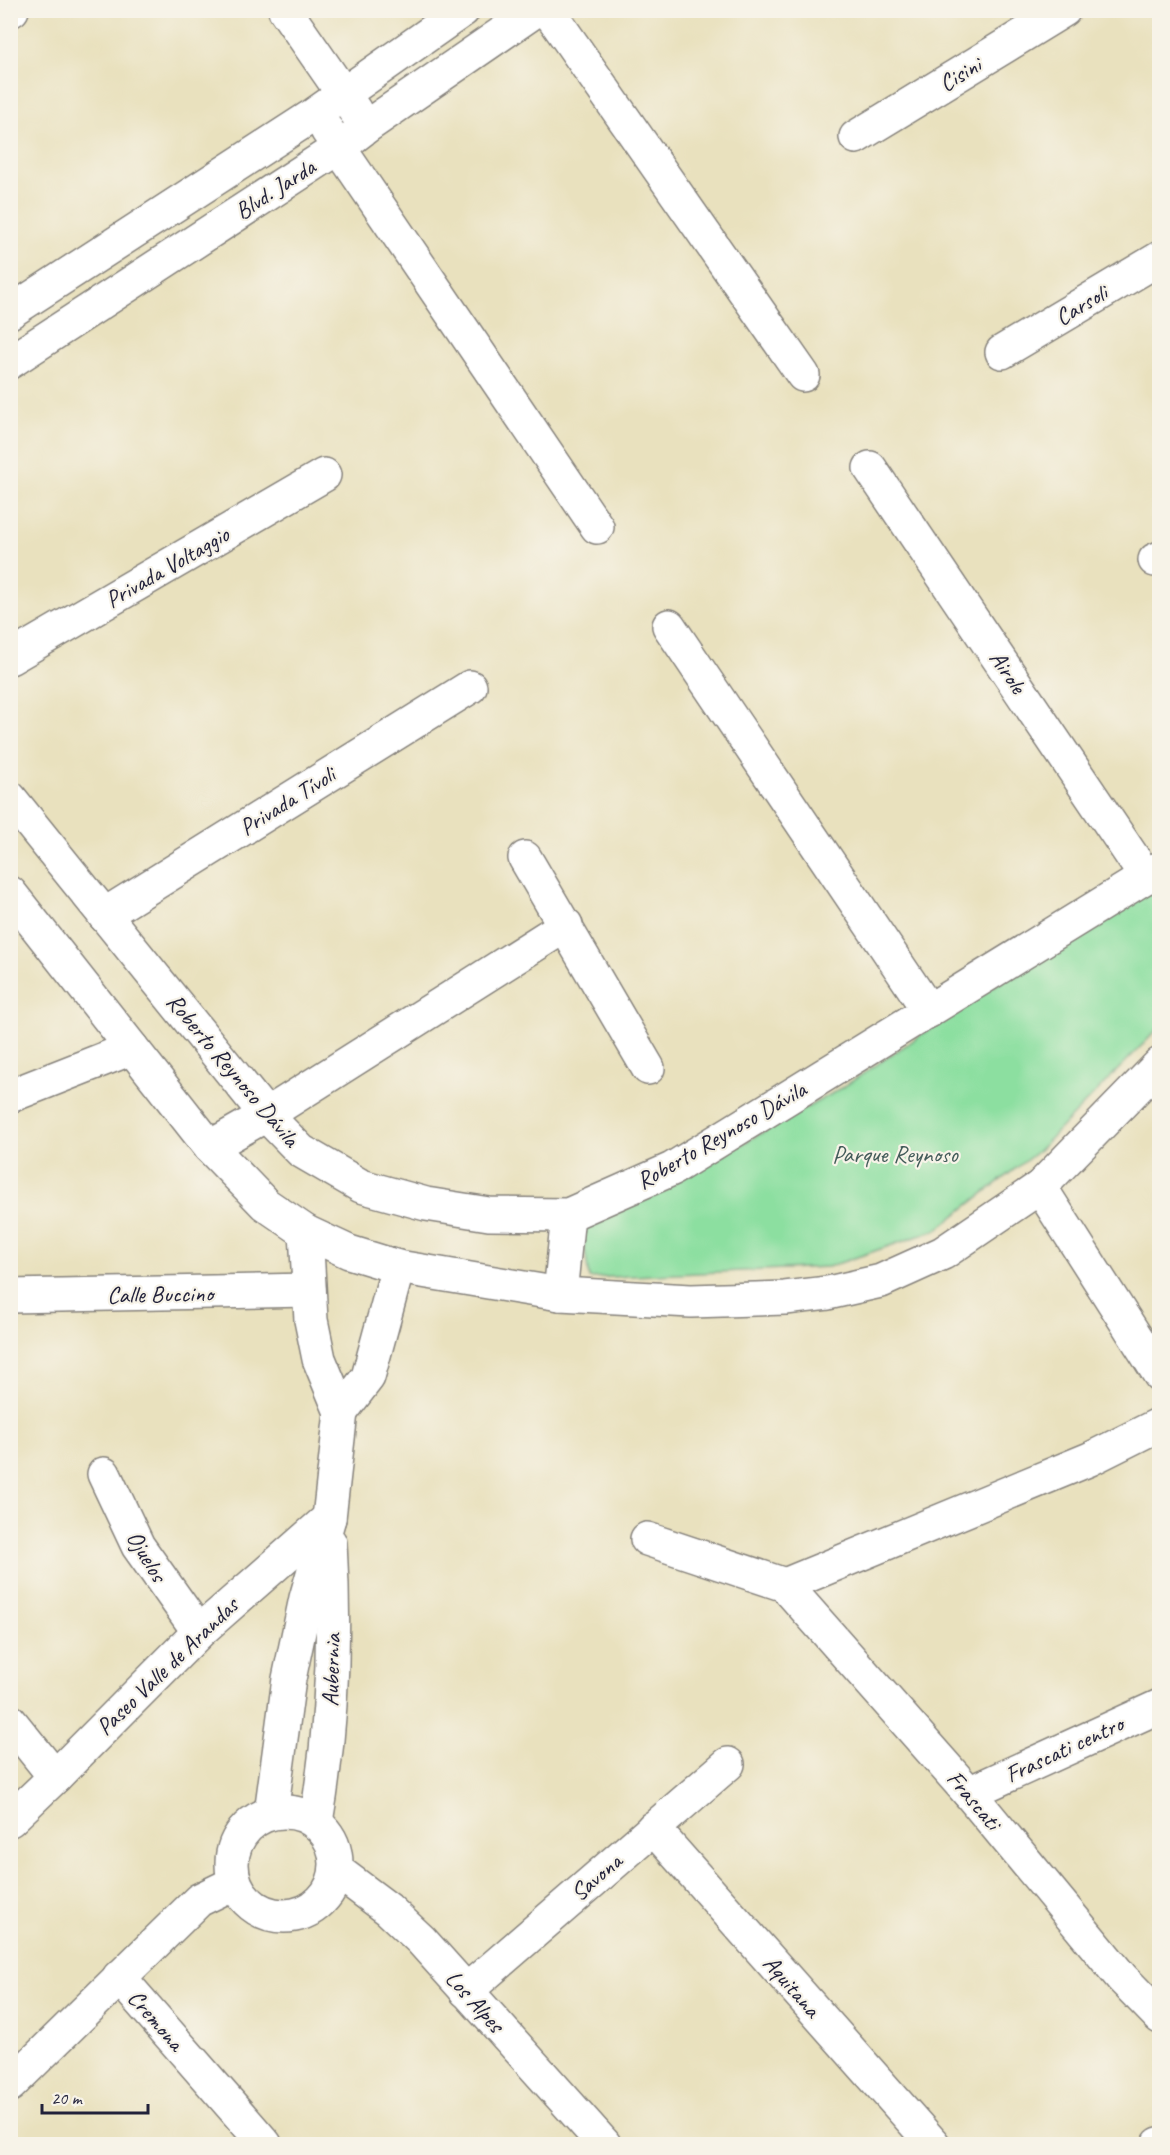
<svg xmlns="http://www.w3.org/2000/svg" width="1170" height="2155" font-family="Caveat,sans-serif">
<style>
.green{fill:#8cdfa0;stroke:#57806e;stroke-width:1.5}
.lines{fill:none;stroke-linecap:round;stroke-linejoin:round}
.minor-casing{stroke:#86827c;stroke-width:36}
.minor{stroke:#fff;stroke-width:33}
.labels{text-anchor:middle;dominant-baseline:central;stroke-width:4.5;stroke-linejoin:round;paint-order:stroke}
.street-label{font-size:24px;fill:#22223b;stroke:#f7f3e8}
.park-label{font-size:24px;fill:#425b59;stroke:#f7f3e8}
</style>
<rect width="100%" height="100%" fill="#f7f3e8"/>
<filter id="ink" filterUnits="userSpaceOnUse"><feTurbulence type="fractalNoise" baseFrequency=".0167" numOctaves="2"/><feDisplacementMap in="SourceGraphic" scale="12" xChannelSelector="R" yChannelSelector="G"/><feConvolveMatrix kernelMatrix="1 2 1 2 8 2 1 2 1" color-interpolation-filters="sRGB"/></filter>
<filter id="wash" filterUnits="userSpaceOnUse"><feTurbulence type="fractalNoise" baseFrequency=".008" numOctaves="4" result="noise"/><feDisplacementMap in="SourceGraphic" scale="24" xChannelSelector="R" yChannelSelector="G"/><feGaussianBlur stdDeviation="1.35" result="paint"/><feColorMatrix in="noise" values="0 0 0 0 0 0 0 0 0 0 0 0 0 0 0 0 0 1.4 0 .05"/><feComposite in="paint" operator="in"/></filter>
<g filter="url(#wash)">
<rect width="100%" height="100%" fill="#e9e1be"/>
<path class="green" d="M1159 876V1028L1037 1152 936 1230 828 1267 589 1278 582 1229 603 1206 667 1186 840 1089Z"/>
</g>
<g filter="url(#ink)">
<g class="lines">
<g class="minor-casing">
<g id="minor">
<path d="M285 10 355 111"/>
<path d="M548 10 803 375"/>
<path d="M10 11 12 10"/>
<path d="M327 130 597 527"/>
<path d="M856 137 1064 10"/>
<path d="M10 312 315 114 463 10"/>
<path d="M1002 352 1160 258"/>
<path d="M10 362 340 147 366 127 536 10"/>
<path d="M870 468 1146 877"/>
<path d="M1155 560 1160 558"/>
<path d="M669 626 929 1011"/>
<path d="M10 658 324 475"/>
<path d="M10 798 266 1115 301 1151 361 1186 426 1204 489 1214 568 1215 672 1169 1160 868"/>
<path d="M525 858 648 1068"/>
<path d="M10 893 210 1147 265 1204 306 1232 349 1252 398 1267 560 1294 691 1301 785 1298 828 1293 881 1281 943 1253 1040 1187 1160 1064"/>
<path d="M104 915 470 687"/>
<path d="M10 1096 132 1048"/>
<path d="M210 1147 266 1115 566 925"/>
<path d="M1040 1187 1160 1375"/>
<path d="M560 1294 568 1215"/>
<path d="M10 1296 309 1290"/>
<path d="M341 1412 368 1377 398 1267"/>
<path d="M104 1474 138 1546 199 1632"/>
<path d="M647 1539 785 1585 969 1793 1122 1978 1160 2017"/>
<path d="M785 1585 1090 1459 1160 1424"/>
<path d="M10 1721 55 1777"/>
<path d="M969 1793 1160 1706"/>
<circle cx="284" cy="1864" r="52"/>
<path d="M271 1813 289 1679 306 1598 329 1518 341 1412 319 1359 311 1320 306 1232"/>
<path d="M10 1820 55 1777 199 1632 329 1518"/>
<path d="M316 1822C332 1730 336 1637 330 1543"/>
<path d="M653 1828 933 2144"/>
<path d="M336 1870 388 1909 421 1940 604 2144"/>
<path d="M119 1977 265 2144"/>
<path d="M466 1991 728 1764"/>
<path d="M10 2085 199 1900 234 1883"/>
<path d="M1159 2144H1160"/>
</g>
</g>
<use href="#minor" class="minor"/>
</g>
</g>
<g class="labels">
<g class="street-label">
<text transform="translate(960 74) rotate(-31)">Cisini</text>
<text transform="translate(275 189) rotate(-33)">Blvd. Jarda</text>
<text transform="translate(1081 305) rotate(-31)">Carsoli</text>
<text transform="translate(167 567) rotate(-30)">Privada Voltaggio</text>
<text transform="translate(1008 672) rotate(56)">Airole</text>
<text transform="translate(287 801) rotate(-32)">Privada Tívoli</text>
<text transform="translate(233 1070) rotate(50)">Roberto Reynoso Dávila</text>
<text transform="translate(721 1135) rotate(-30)">Roberto Reynoso Dávila</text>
<text transform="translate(160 1294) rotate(-1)">Calle Buccino</text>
<text transform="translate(147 1556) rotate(59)">Ojuelos</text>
<text transform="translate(167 1666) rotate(-44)">Paseo Valle de Arandas</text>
<text transform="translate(331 1670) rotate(-88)">Aubernia</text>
<text transform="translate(1064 1749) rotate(-25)">Frascati centro</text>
<text transform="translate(974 1800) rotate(50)">Frascati</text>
<text transform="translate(596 1877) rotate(-41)">Savona</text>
<text transform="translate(792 1986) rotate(49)">Aquitana</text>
<text transform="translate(475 2001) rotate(48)">Los Alpes</text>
<text transform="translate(156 2020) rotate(49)">Cremona</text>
</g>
<g class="park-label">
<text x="895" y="1154">Parque Reynoso</text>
</g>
</g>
<rect width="1170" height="2155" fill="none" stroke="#f7f3e8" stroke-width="36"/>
<path d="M42 2104v9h106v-9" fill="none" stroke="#22223b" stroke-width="3"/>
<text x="51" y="2104" font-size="18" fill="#22223b" stroke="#f7f3e8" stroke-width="4.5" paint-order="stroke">20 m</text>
</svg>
